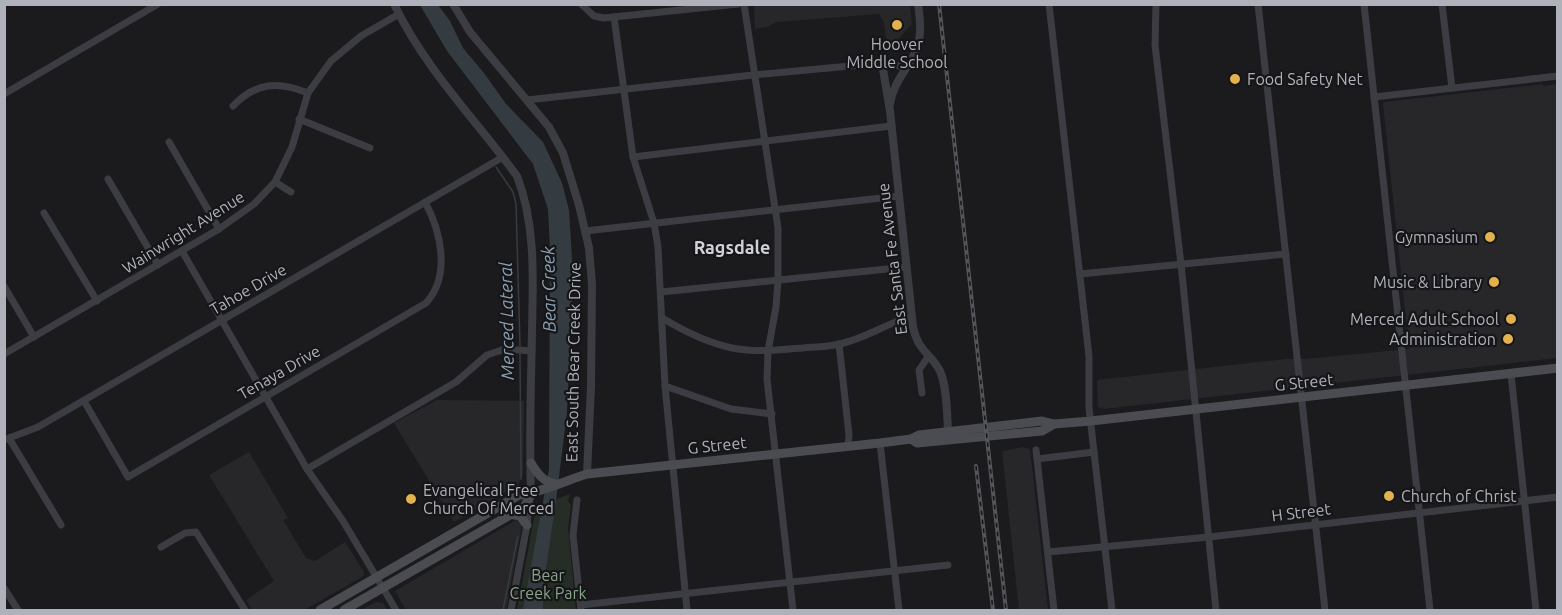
<svg xmlns="http://www.w3.org/2000/svg" width="1562" height="615" font-family="Ubuntu,sans-serif">
<style>
.built{fill:#27272a}
.green{fill:#252d26}
.water{fill:#343c42}
.lines{fill:none;stroke-linecap:round;stroke-linejoin:round}
.stream{stroke:#343c42;stroke-width:1.5}
.minor{stroke:#3c3d42;stroke-width:7}
.tertiary{stroke:#3c3d42;stroke-width:8}
.secondary{stroke:#4a4c51;stroke-width:9}
.rail-casing{stroke:#53555a;stroke-width:4}
.rail{stroke:#161618;stroke-width:1.5;stroke-dasharray:4.5;stroke-linecap:butt}
.poi-dot{fill:#e2b24e;stroke:#161618;stroke-width:2}
.labels{text-anchor:middle;dominant-baseline:central;stroke-width:4.5;stroke-linejoin:round;paint-order:stroke}
.poi-label{font-size:16px;fill:#afb2bb;stroke:#161618;text-anchor:end}
.street-label{font-size:16px;fill:#afb2bb;stroke:#161618}
.park-label{font-size:16px;fill:#88a48a;stroke:#161618}
.neighbourhood-label{font-size:18px;font-weight:bold;fill:#cfd1d7;stroke:#161618}
.water-label{font-size:18px;font-style:italic;fill:#8a9fb2;stroke:#161618}
</style>
<rect width="100%" height="100%" fill="#1b1b1d"/>
<g class="built">
<path d="M754 5H910L912 24 890 48 887 47 884 23 879 14 777 22 767 27 755 29Z"/>
<path d="M1543 84V86L1557 84V358L1104 409 1098 407 1097 380 1286 359H1304L1409 349 1383 104 1384 102Z"/>
<path d="M437 400 524 401 523 474 518 485 454 522 394 423Z"/>
<path d="M1023 447 1030 449 1048 610H1019L1002 451Z"/>
<path d="M249 452 288 518 283 520 306 558 315 561 345 542 364 572V576L304 610H252L246 600 274 581 209 475Z"/>
<path d="M516 520 522 525 506 610H406L395 591Z"/>
<path d="M376 602 383 603 387 610H361Z"/>
</g>
<path class="green" d="M570 494 568 501 571 505 568 528 576 610H517L534 518 540 505Z"/>
<path class="water" d="M420 5H438L450 21 463 48 484 73 506 104 543 142 562 183 569 210 573 275 567 412 556 501 543 588V610H523L549 469 550 248 548 209 533 164 447 51Z"/>
<g class="lines">
<g class="stream">
<path d="M496 167 513 192 516 204 520 346"/>
<path d="M520 354 521 479"/>
<path d="M503 610 518 536"/>
</g>
<g class="minor">
<path d="M581 4 594 16 604 18 738 4"/>
<path d="M744 4 778 228V280L776 307 768 351 767 379 793 610"/>
<path d="M1049 4 1089 356V408L1112 610"/>
<path d="M1156 4 1155 45 1181 264 1216 610"/>
<path d="M1258 4 1325 610"/>
<path d="M1364 4 1430 610"/>
<path d="M1442 4 1452 88"/>
<path d="M614 17 633 157 654 223 658 247 665 386 687 610"/>
<path d="M4 94 158 4"/>
<path d="M1374 97 1558 76"/>
<path d="M527 100 753 75 882 63 905 67"/>
<path d="M233 106C256 82 278 81 308 93"/>
<path d="M299 119 370 148"/>
<path d="M169 142 219 229"/>
<path d="M633 157 891 126"/>
<path d="M108 179 158 265"/>
<path d="M275 182 291 192"/>
<path d="M44 213 97 301"/>
<path d="M585 231 899 196"/>
<path d="M182 251 307 469 343 521 396 610"/>
<path d="M1080 274 1286 254"/>
<path d="M4 286 34 337"/>
<path d="M661 292 907 267"/>
<path d="M662 318C687 333 717 348 747 350 766 352 784 349 803 348 815 347 828 347 839 344 865 339 887 323 912 316"/>
<path d="M839 344 849 435 848 446"/>
<path d="M4 354 219 229 254 204 275 182 292 147 308 93 331 61 361 36 399 14"/>
<path d="M1511 374 1536 610"/>
<path d="M665 386 731 409 772 414"/>
<path d="M922 393 919 370 928 357"/>
<path d="M84 401 128 477 426 303C451 276 441 231 425 202"/>
<path d="M9 438 61 525"/>
<path d="M4 440 38 427 503 157"/>
<path d="M880 443 899 610"/>
<path d="M1036 450 1054 610"/>
<path d="M1037 459 1094 452"/>
<path d="M307 469 456 382 487 355 505 349 532 351"/>
<path d="M577 500 573 535 581 610"/>
<path d="M161 547 185 533 196 532 245 610"/>
<path d="M1048 552 1209 537 1558 497"/>
<path d="M4 588 18 610"/>
<path d="M581 605 948 565"/>
<path d="M511 610 527 525 530 497"/>
</g>
<g class="tertiary">
<path d="M394 4C425 69 476 120 517 176 536 225 533 279 532 330 531 385 529 440 531 495"/>
<path d="M453 4 470 32 549 127 563 153 579 205 589 248 592 284 591 386 587 474"/>
<path d="M882 63 890 111 913 327C919 353 930 352 940 371 947 386 947 414 948 431"/>
<path d="M890 104C893 82 909 68 917 48 922 33 920 19 918 4"/>
</g>
<g class="secondary">
<path d="M911 439 917 443 1042 431 1054 424"/>
<path d="M531 463C537 473 543 482 556 484"/>
<path d="M510 514 520 516 527 525"/>
<path d="M320 610 519 495C537 494 567 480 587 474L880 443 911 439 919 435 1042 421 1054 424 1091 421 1558 368"/>
<path d="M344 610 524 507 531 495"/>
</g>
<g class="rail-casing">
<g id="rail">
<path d="M939 4 1006 610"/>
<path d="M976 466 993 610"/>
</g>
</g>
<use href="#rail" class="rail"/>
</g>
<g class="poi-dot">
<circle cx="897" cy="25" r="6"/>
<circle cx="1235" cy="79" r="6"/>
<circle cx="1490" cy="237" r="6"/>
<circle cx="1494" cy="282" r="6"/>
<circle cx="1511" cy="319" r="6"/>
<circle cx="1508" cy="339" r="6"/>
<circle cx="1389" cy="496" r="6"/>
<circle cx="411" cy="499" r="6"/>
</g>
<g class="labels">
<g class="poi-label">
<text x="897" y="44" text-anchor="middle">Hoover<tspan x="897" dy="18">Middle School</tspan></text>
<text x="1247" y="79" text-anchor="start">Food Safety Net</text>
<text x="1478" y="237">Gymnasium</text>
<text x="1482" y="282">Music &amp; Library</text>
<text x="1499" y="319">Merced Adult School</text>
<text x="1496" y="339">Administration</text>
<text x="423" y="490" text-anchor="start">Evangelical Free<tspan x="423" dy="18">Church Of Merced</tspan></text>
<text x="1401" y="496" text-anchor="start">Church of Christ</text>
</g>
<g class="street-label">
<text transform="translate(183 232) rotate(-32)">Wainwright Avenue</text>
<text transform="translate(892 259) rotate(-97)">East Santa Fe Avenue</text>
<text transform="translate(248 289) rotate(-30)">Tahoe Drive</text>
<text transform="translate(573 362) rotate(-89)">East South Bear Creek Drive</text>
<text transform="translate(279 372) rotate(-30)">Tenaya Drive</text>
<text transform="translate(1304 382) rotate(-6)">G Street</text>
<text transform="translate(717 445) rotate(-6)">G Street</text>
<text transform="translate(1301 512) rotate(-7)">H Street</text>
</g>
<g class="park-label">
<text x="548" y="575">Bear<tspan x="548" dy="18">Creek Park</tspan></text>
</g>
<g class="neighbourhood-label">
<text x="732" y="247">Ragsdale</text>
</g>
<g class="water-label">
<text transform="translate(548 289) rotate(-91)">Bear Creek</text>
<text transform="translate(506 321) rotate(-91)">Merced Lateral</text>
</g>
</g>
<rect width="1562" height="615" fill="none" stroke="#afb2bb" stroke-width="12"/>
</svg>
